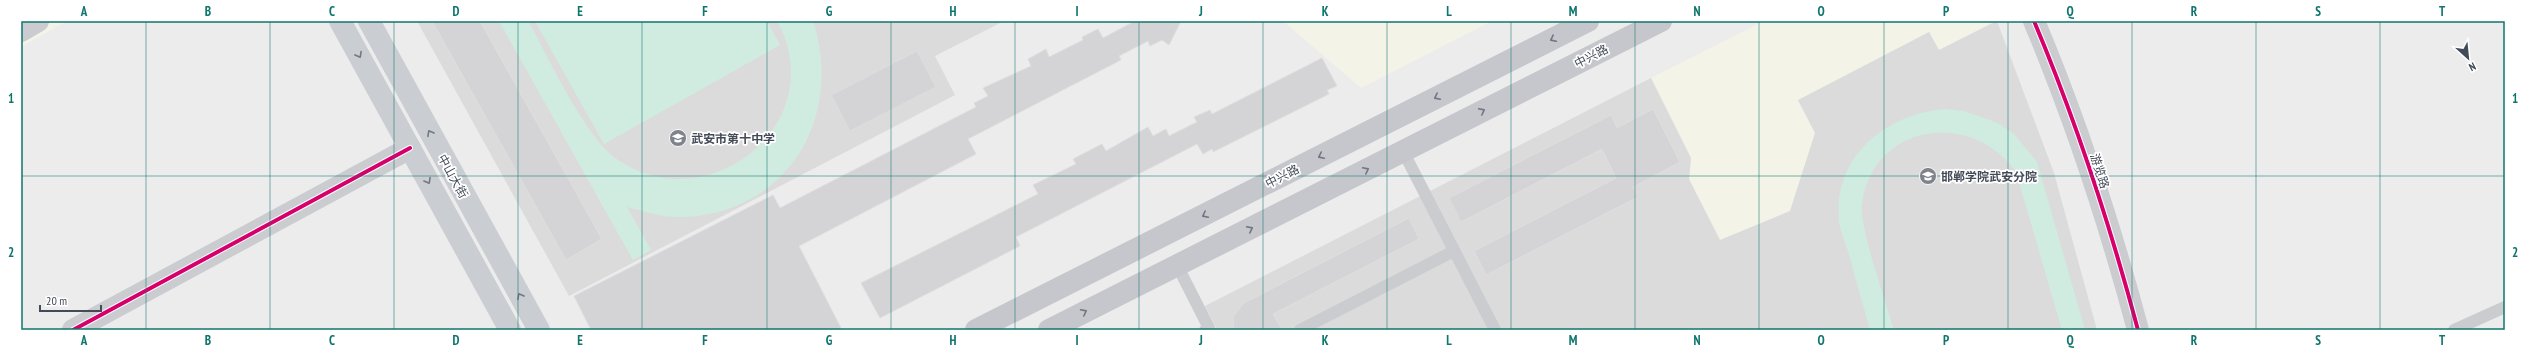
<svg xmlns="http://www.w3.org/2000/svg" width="2526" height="351" font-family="'PT Sans Narrow','Noto Sans SC',sans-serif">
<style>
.commercial{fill:#f4f3e7}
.education{fill:#dbdbdc}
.green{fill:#d0ece0}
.building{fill:#d4d4d7;stroke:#dededf}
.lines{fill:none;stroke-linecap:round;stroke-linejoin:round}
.service{stroke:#caccd0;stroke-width:12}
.minor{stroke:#caccd0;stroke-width:22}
.tertiary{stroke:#caccd0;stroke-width:22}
.secondary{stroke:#cacdd1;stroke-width:22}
.primary{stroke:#c5c7cc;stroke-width:22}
.cycleway-casing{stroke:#fff;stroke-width:6}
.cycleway{stroke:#d6006c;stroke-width:4}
.oneway{stroke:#717681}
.oneway2{stroke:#737882}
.grid{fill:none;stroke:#0f766e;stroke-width:1;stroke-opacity:0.55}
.labels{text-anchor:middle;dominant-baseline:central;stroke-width:3.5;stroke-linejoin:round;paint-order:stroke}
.street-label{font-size:12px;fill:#444b58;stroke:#fff}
.poi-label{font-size:12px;font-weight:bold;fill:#444b58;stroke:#fff;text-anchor:start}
.neatline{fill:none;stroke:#0f766e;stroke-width:1.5}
.grid-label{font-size:13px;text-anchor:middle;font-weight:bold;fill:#0f766e}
</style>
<rect width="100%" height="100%" fill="#edecec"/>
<g class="commercial">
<path d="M21 21H67L21 47Z"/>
<path d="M1283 21H1492L1361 88Z"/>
<path d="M1764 21H1995L1939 50 1929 32 1798 101 1815 133 1790 211 1720 240 1689 179 1691 158 1651 78Z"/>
</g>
<g class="education">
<path d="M417 21H1004L935 56 955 95 569 296Z"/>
<path d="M1997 21 2054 173 2097 330H1217L1205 306 1651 78 1691 158 1689 179 1720 240 1790 211 1815 133 1798 100 1929 32 1939 50Z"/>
</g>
<g class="green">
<path d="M499 21H528C549 58 585 138 618 160 710 222 833 121 777 21H813C844 117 788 213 683 217 664 218 646 212 627 207L651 250 633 260Z"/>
<path d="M535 21H767L780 45 604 144Z"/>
<path d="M1946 109 1964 111 1998 123 2014 134 2037 162 2085 330H2062L2016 172C1971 108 1872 124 1862 204 1859 227 1886 303 1894 330H1870C1863 304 1855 277 1848 251 1845 241 1839 229 1839 218 1834 155 1888 113 1946 109Z"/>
</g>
<g class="building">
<path d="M432 21H480L602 239 566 260Z"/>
<path d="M1135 21H1181L1169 45 1162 40 1150 46 1148 41 1119 56 1121 60 968 139 976 154 799 246 842 330H591L574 296 773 195 780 208 976 107 974 103 988 96 983 88 1031 66 1028 59 1046 49 1049 57 1083 40 1082 37 1098 29 1103 38Z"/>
<path d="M917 51 936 87 850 131 831 95Z"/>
<path d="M1322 58 1337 86 1327 90 1329 94 1213 152 1212 149 1203 154 1197 144 1016 237 1020 246 880 318 861 283 1038 194 1033 185 1076 164 1073 159 1102 144 1106 151 1148 127 1153 136 1166 129 1169 136 1197 122 1194 117 1210 110 1212 114Z"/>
<path d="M1653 109 1680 162 1633 187 1638 197 1486 275 1474 251 1616 178 1602 149 1461 222 1449 198 1611 115 1617 128Z"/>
<path d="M1409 218 1419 239 1273 314 1282 330H1234L1233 317 1244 303Z"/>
</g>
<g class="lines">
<g class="service">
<path d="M1403 151 1495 330"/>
<path d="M1177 265 1209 328 1205 330"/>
<path d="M1300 330 1454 251"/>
<path d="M2454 330 2505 307"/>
</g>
<g class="minor">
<path d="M21 31 38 21"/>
<path d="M73 330 410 148"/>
</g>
<path class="tertiary" d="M2034 21C2076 121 2110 225 2138 330"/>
<g class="secondary">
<path d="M340 21 510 330"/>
<path d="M369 21 539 330"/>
</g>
<g class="primary">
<path d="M976 330 1588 21"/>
<path d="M1049 330 1661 21"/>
</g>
<g class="cycleway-casing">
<g id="cycleway">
<path d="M2034 21C2076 121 2110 225 2138 330"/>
<path d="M73 330 410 148"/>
</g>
</g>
<use href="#cycleway" class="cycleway"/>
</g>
<defs><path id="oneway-chevron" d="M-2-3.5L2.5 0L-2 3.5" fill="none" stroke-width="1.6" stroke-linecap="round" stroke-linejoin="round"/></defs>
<g class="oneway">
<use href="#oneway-chevron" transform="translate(1553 39) rotate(153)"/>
<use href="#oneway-chevron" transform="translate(1437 97) rotate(153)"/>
<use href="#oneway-chevron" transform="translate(1482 111) rotate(-27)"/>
<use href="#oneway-chevron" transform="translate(1321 156) rotate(153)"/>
<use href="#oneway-chevron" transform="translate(1366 170) rotate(-27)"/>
<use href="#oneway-chevron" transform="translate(1205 215) rotate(153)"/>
<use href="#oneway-chevron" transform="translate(1250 229) rotate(-27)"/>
<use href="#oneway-chevron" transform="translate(1084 312) rotate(-27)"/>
</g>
<g class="oneway2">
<use href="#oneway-chevron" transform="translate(359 55) rotate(61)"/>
<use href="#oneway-chevron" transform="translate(430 133) rotate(-119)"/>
<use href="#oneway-chevron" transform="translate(428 181) rotate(61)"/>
<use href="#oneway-chevron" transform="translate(520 296) rotate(-119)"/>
</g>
<path class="grid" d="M146 21V330M270 21V330M394 21V330M518 21V330M642 21V330M767 21V330M891 21V330M1015 21V330M1139 21V330M1263 21V330M1387 21V330M1511 21V330M1635 21V330M1759 21V330M1884 21V330M2008 21V330M2132 21V330M2256 21V330M2380 21V330M21 176H2505"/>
<defs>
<g id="school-disc" transform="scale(0.9)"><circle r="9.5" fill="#7f838c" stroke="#fff"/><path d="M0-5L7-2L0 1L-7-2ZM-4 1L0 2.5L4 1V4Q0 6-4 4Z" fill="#fff"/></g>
<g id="university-disc" transform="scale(0.9)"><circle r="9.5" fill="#7f838c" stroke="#fff"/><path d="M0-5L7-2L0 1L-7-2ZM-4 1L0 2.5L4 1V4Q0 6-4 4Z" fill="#fff"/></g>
</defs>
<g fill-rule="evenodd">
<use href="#school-disc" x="678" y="138"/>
<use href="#university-disc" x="1928" y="176"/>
</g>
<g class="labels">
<g class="street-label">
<text transform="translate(1591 56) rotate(-27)">中兴路</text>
<text transform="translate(2100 171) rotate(72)">游览路</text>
<text transform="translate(453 176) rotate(61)">中山大街</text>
<text transform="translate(1282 176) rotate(-27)">中兴路</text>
</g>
<g class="poi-label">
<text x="691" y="138">武安市第十中学</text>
<text x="1941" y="176">邯郸学院武安分院</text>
</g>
</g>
<rect width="2526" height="351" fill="none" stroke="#ffffff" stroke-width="44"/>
<g transform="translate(2468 58) rotate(153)" stroke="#ffffff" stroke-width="3" paint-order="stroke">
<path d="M0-3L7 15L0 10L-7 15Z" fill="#444b58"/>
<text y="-6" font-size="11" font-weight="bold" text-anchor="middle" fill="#444b58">N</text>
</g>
<path d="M40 305v6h61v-6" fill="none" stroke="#444b58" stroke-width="2"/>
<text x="46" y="305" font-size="12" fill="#444b58" stroke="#ffffff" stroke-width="3" paint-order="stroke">20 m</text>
<rect x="22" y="22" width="2482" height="307" class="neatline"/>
<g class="grid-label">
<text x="84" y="16">A</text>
<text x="208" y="16">B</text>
<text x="332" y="16">C</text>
<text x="456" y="16">D</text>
<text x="580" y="16">E</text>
<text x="705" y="16">F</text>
<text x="829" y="16">G</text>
<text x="953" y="16">H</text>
<text x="1077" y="16">I</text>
<text x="1201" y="16">J</text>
<text x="1325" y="16">K</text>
<text x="1449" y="16">L</text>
<text x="1573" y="16">M</text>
<text x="1697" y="16">N</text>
<text x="1821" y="16">O</text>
<text x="1946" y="16">P</text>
<text x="2070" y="16">Q</text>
<text x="2194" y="16">R</text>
<text x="2318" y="16">S</text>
<text x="2442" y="16">T</text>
<text x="11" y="103">1</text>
<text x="2515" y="103">1</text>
<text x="11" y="257">2</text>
<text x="2515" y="257">2</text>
<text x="84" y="345">A</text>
<text x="208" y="345">B</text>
<text x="332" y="345">C</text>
<text x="456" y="345">D</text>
<text x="580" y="345">E</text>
<text x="705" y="345">F</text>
<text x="829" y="345">G</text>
<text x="953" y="345">H</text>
<text x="1077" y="345">I</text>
<text x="1201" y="345">J</text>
<text x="1325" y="345">K</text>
<text x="1449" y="345">L</text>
<text x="1573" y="345">M</text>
<text x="1697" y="345">N</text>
<text x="1821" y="345">O</text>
<text x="1946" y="345">P</text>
<text x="2070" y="345">Q</text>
<text x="2194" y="345">R</text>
<text x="2318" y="345">S</text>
<text x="2442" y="345">T</text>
</g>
</svg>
